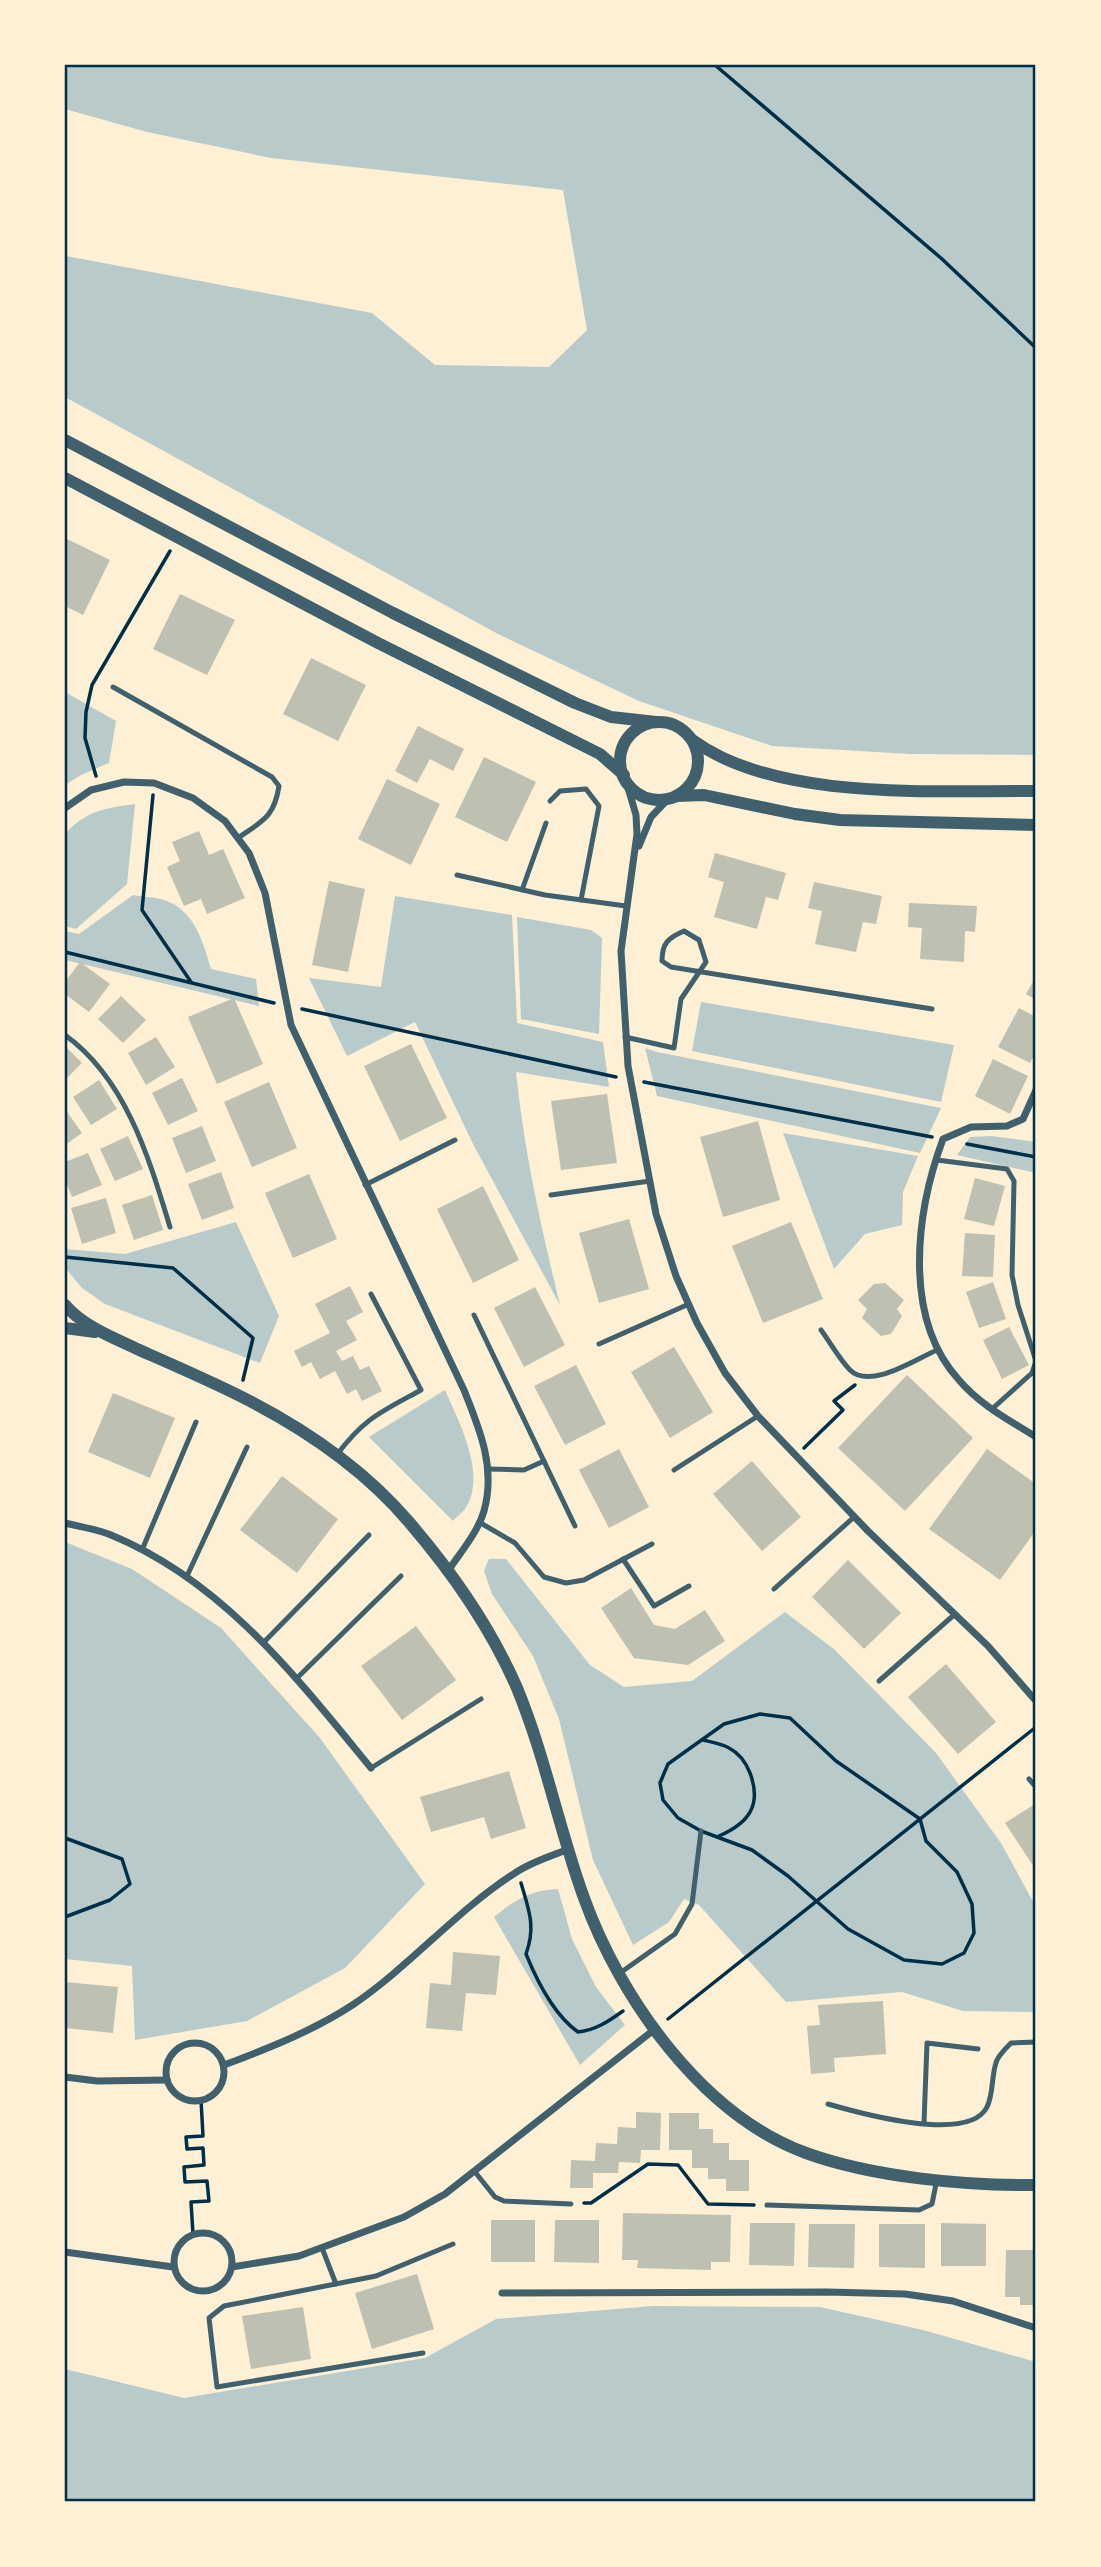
<svg xmlns="http://www.w3.org/2000/svg" width="1101" height="2567" font-family="'PT Sans Narrow',sans-serif">
<style>
.green{fill:#b9caca}
.building{fill:#bec0b2}
.lines{fill:none;stroke-linecap:round;stroke-linejoin:round}
.path{stroke:#003049;stroke-width:3.5}
.service{stroke:#3f606c;stroke-width:5}
.minor{stroke:#3f606c;stroke-width:7}
.tertiary{stroke:#3f606c;stroke-width:12}
.neatline{fill:none;stroke:#003049;stroke-width:2.5}
</style>
<rect width="100%" height="100%" fill="#fdf0d5"/>
<g class="green">
<path d="M65 65H1036V755L911 754 772 746 639 701 498 634 65 397 66 256 372 313 435 365 549 367 587 330 563 190 271 158 147 132 65 109Z"/>
<path d="M65 692 116 721 109 763 81 775 65 785Z"/>
<path d="M135 804 127 884 76 929 65 926V834C85 811 105 808 135 804Z"/>
<path d="M133 895C143 897 157 897 167 901 195 912 203 942 211 969L256 979 259 1006 65 960V931L79 934Z"/>
<path d="M395 896 512 915 517 1023 603 1042 609 1087 516 1072C524 1151 541 1227 560 1305L473 1144 415 1022 347 1056 309 978 381 987Z"/>
<path d="M517 917 591 930 602 938 599 1034 521 1019Z"/>
<path d="M701 1002 954 1045 941 1102 692 1051Z"/>
<path d="M645 1048 657 1052 941 1108 920 1153 657 1096Z"/>
<path d="M783 1133 918 1156 903 1192 902 1225 865 1234 834 1269Z"/>
<path d="M991 1136 1036 1142V1173L957 1155 970 1137Z"/>
<path d="M236 1222 279 1316 260 1363 105 1304 82 1288 67 1270 65 1249 125 1254Z"/>
<path d="M445 1390C459 1422 488 1476 465 1509 462 1513 456 1517 453 1521L369 1437Z"/>
<path d="M65 1542 132 1569 221 1628 320 1738 425 1884 345 1968 247 2021 135 2040 132 1966 65 1959Z"/>
<path d="M489 1559H506L590 1665 624 1687 692 1681 785 1612 835 1650 936 1753 1001 1843 1036 1907V2012L963 2011 902 1992 786 2002 699 1905 684 1899 669 1922 633 1945 593 1860 559 1719 533 1656 492 1594 484 1571Z"/>
<path d="M558 1889 572 1939 596 1987 625 2025 580 2065 494 1917C514 1900 531 1890 558 1889Z"/>
<path d="M653 2306 820 2307 923 2330 1036 2362V2502H65V2369L184 2398 425 2358 496 2319Z"/>
</g>
<g class="building">
<path d="M65 538 110 560 83 615 65 606Z"/>
<path d="M180 594 235 620 207 675 153 649Z"/>
<path d="M311 658 366 685 338 741 283 714Z"/>
<path d="M418 726 464 749 453 771 430 759 417 783 395 771Z"/>
<path d="M484 757 536 782 507 842 455 817Z"/>
<path d="M387 779 440 804 411 865 358 839Z"/>
<path d="M199 831 209 855 223 849 245 898 207 914 201 899 184 906 167 867 180 861 172 842Z"/>
<path d="M715 853 786 873 778 900 766 897 757 929 714 917 724 882 708 877Z"/>
<path d="M329 881 365 889 348 972 312 965Z"/>
<path d="M814 882 882 896 876 924 863 922 856 952 815 944 822 911 808 908Z"/>
<path d="M909 903 977 906 975 932 965 931 964 962 920 959 922 928 908 927Z"/>
<path d="M80 962 110 984 89 1012 65 994V982Z"/>
<path d="M1036 977V1000L1026 994Z"/>
<path d="M121 996 146 1020 123 1043 98 1019Z"/>
<path d="M234 998 263 1064 217 1084 188 1017Z"/>
<path d="M1019 1008 1036 1017V1052L1030 1063 998 1047Z"/>
<path d="M156 1037 175 1067 146 1085 128 1053Z"/>
<path d="M411 1044 447 1118 400 1141 364 1066Z"/>
<path d="M65 1046 82 1063 65 1080Z"/>
<path d="M993 1059 1028 1076 1010 1114 975 1096Z"/>
<path d="M182 1078 198 1111 168 1125 152 1093Z"/>
<path d="M99 1080 117 1109 91 1125 73 1097Z"/>
<path d="M269 1082 297 1148 252 1167 224 1102Z"/>
<path d="M607 1094 617 1163 561 1170 551 1101Z"/>
<path d="M65 1109 82 1133 65 1145Z"/>
<path d="M758 1121 780 1200 723 1217 700 1137Z"/>
<path d="M202 1126 216 1161 186 1173 172 1138Z"/>
<path d="M128 1136 143 1169 115 1181 100 1149Z"/>
<path d="M88 1153 102 1185 72 1197 65 1179V1162Z"/>
<path d="M221 1172 234 1208 202 1220 188 1184Z"/>
<path d="M309 1174 337 1239 293 1258 265 1193Z"/>
<path d="M975 1178 1005 1186 994 1226 964 1219Z"/>
<path d="M483 1186 519 1260 473 1283 437 1209Z"/>
<path d="M152 1195 163 1230 134 1240 122 1205Z"/>
<path d="M106 1198 116 1233 82 1244 71 1208Z"/>
<path d="M629 1219 649 1289 599 1303 579 1233Z"/>
<path d="M791 1222 823 1299 763 1323 732 1246Z"/>
<path d="M965 1233 995 1235 993 1277 962 1276Z"/>
<path d="M993 1282 1006 1319 979 1328 966 1292Z"/>
<path d="M885 1283 904 1300 897 1309 902 1316 891 1334 881 1336 862 1318 867 1309 858 1300 874 1284Z"/>
<path d="M350 1286 363 1312 346 1321 357 1340 336 1351 342 1361 353 1356 360 1370 369 1366 382 1391 362 1401 356 1389 347 1394 335 1371 320 1379 311 1362 302 1367 294 1351 330 1333 315 1304Z"/>
<path d="M535 1287 565 1345 524 1367 494 1308Z"/>
<path d="M1009 1327 1029 1365 1002 1379 983 1340Z"/>
<path d="M674 1347 713 1412 670 1438 631 1372Z"/>
<path d="M576 1365 606 1424 565 1445 534 1386Z"/>
<path d="M907 1375 973 1438 905 1511 838 1448Z"/>
<path d="M113 1393 175 1418 150 1478 88 1452Z"/>
<path d="M619 1449 649 1507 609 1528 579 1470Z"/>
<path d="M987 1449 1036 1484V1530L1000 1580 929 1529Z"/>
<path d="M752 1461 801 1517 762 1551 713 1494Z"/>
<path d="M282 1476 338 1519 297 1573 240 1530Z"/>
<path d="M848 1560 901 1613 864 1649 812 1597Z"/>
<path d="M631 1588 654 1625 675 1629 705 1610 725 1641 688 1665 634 1658 601 1608Z"/>
<path d="M416 1626 456 1680 402 1720 361 1666Z"/>
<path d="M946 1664 996 1722 958 1754 908 1697Z"/>
<path d="M509 1771 526 1828 491 1839 484 1817 431 1832 420 1797Z"/>
<path d="M1035 1804 1036 1806V1870L1005 1823Z"/>
<path d="M453 1952 500 1956 496 1995 466 1993 462 2031 426 2028 430 1983 451 1985Z"/>
<path d="M65 1982 118 1987 113 2033 65 2028Z"/>
<path d="M883 2001 886 2054 834 2058 835 2072 811 2074 807 2026 820 2025 818 2005Z"/>
<path d="M636 2112 661 2113 660 2150H641L640 2163 619 2162 618 2173H593V2188H570L571 2160 595 2161 596 2143 617 2144 618 2127 636 2128Z"/>
<path d="M669 2113H699V2129H713V2143H729V2160H749V2191H726V2179H708V2168H692V2150H669Z"/>
<path d="M623 2213 731 2215 730 2262H711V2270L637 2268 638 2260H622Z"/>
<rect x="491" y="2220" width="44" height="42"/>
<path d="M555 2220H599V2263L554 2262Z"/>
<path d="M750 2223H795L794 2266 749 2265Z"/>
<path d="M941 2223 986 2224V2266H941Z"/>
<path d="M809 2224H855L854 2268 808 2267Z"/>
<path d="M879 2224H925V2268L879 2267Z"/>
<path d="M1006 2250H1036V2305H1020V2297H1005Z"/>
<path d="M417 2274 434 2329 372 2349 355 2293Z"/>
<path d="M303 2307 311 2359 251 2369 242 2316Z"/>
</g>
<g class="lines">
<g class="path">
<path d="M715 65 942 259 1036 348"/>
<path d="M96 776 85 738 86 712 92 685 170 551"/>
<path d="M153 795 142 910 191 982"/>
<path d="M65 952 274 1003"/>
<path d="M302 1009 616 1077"/>
<path d="M644 1082 932 1137"/>
<path d="M967 1144 1036 1157"/>
<path d="M65 1257 173 1268 253 1338 243 1380"/>
<path d="M804 1448 843 1410 834 1401 855 1385"/>
<path d="M760 1714 790 1718 836 1761 920 1819 926 1841 957 1872 972 1904 974 1933 964 1953 942 1964 904 1960 848 1929 788 1876 752 1850 701 1831 678 1818 663 1800 660 1783 668 1764 724 1724Z"/>
<path d="M703 1740C711 1742 722 1744 729 1748 739 1753 746 1763 750 1773 762 1805 749 1823 719 1836"/>
<path d="M65 1838 122 1859 130 1884 110 1900 65 1917"/>
<path d="M521 1883C529 1910 536 1927 526 1954 537 1981 554 2015 578 2032 596 2030 609 2021 623 2011"/>
<path d="M668 2019 1036 1727"/>
<path d="M584 2203H591L648 2164 678 2165 708 2204 754 2205"/>
<path d="M193 2234 191 2202 209 2201 207 2181 185 2182 184 2167 204 2165 203 2148 187 2149 186 2137 203 2136 201 2100"/>
</g>
<g class="service">
<path d="M113 687 272 777 279 786C274 818 262 821 238 838"/>
<path d="M550 801 560 791 586 789 599 806 581 900"/>
<path d="M457 875 545 895 626 906"/>
<path d="M522 890 546 823"/>
<path d="M65 1035C126 1079 149 1158 170 1227"/>
<path d="M625 1037 674 1048 681 999 706 962 699 940 684 931C668 938 662 943 662 961L671 967 932 1009"/>
<path d="M937 1160 1007 1169 1014 1181 1012 1275 1018 1305 1036 1361 1032 1373 992 1409"/>
<path d="M365 1185 455 1140"/>
<path d="M551 1195 650 1181"/>
<path d="M474 1315 575 1526"/>
<path d="M821 1330C830 1342 839 1359 850 1370 870 1390 916 1359 937 1350"/>
<path d="M599 1344 689 1304"/>
<path d="M336 1456C364 1418 381 1412 421 1390L371 1294"/>
<path d="M488 1469 524 1470 544 1461"/>
<path d="M674 1470 758 1416"/>
<path d="M479 1522 515 1543 544 1577 566 1583 584 1580 652 1544"/>
<path d="M142 1550 196 1422"/>
<path d="M623 1559 654 1606 689 1586"/>
<path d="M187 1576 247 1447"/>
<path d="M774 1589 854 1517"/>
<path d="M263 1643 369 1535"/>
<path d="M297 1678 401 1576"/>
<path d="M879 1681 955 1614"/>
<path d="M371 1768 481 1699"/>
<path d="M1029 1779 1036 1787"/>
<path d="M620 1973 675 1934 692 1904 701 1831"/>
<path d="M828 2104C859 2113 969 2144 987 2107 994 2093 991 2074 997 2060 1000 2054 1006 2048 1011 2043L1036 2042"/>
<path d="M924 2123 927 2043 978 2049"/>
<path d="M475 2172 495 2197 504 2201 571 2204"/>
<path d="M767 2205 919 2210 932 2204 937 2179"/>
<path d="M322 2248 336 2284"/>
<path d="M423 2353 217 2387 209 2318 224 2306 376 2276 453 2244"/>
</g>
<g class="minor">
<path d="M626 781 636 815 637 834 621 951 628 1066 656 1214 676 1276 697 1323 725 1373 758 1416 868 1531 988 1646 1036 1701"/>
<path d="M65 808 91 790 124 782 154 783 193 798 225 821 249 853 265 893 291 1025 464 1390C480 1430 496 1468 484 1511 478 1532 460 1553 448 1571"/>
<path d="M639 846 651 817 669 798"/>
<path d="M1036 1090 1023 1119 1007 1126 971 1127 943 1139C916 1212 902 1318 959 1380 980 1405 1009 1420 1036 1437"/>
<path d="M65 1523C80 1527 97 1529 111 1535 223 1581 296 1677 371 1768"/>
<circle cx="195" cy="2072" r="29"/>
<path d="M224 2065C269 2048 313 2031 354 2004 411 1965 457 1910 515 1873 531 1862 551 1856 569 1849"/>
<path d="M65 2077 97 2081 167 2080"/>
<circle cx="203" cy="2262" r="29"/>
<path d="M65 2252 173 2267"/>
<path d="M232 2267 299 2256 404 2217 445 2194 655 2029"/>
<path d="M502 2293 827 2292 905 2294 953 2301 1036 2328"/>
</g>
<g class="tertiary">
<path d="M65 440 393 613 575 703 611 717 656 722"/>
<path d="M65 478 378 643 600 754 624 775"/>
<circle cx="659" cy="761" r="39"/>
<path d="M694 741C779 802 935 790 1036 791"/>
<path d="M677 796 704 795 795 814 840 820 1036 825"/>
<path d="M65 1305C83 1326 112 1337 137 1349 171 1364 206 1379 240 1396 302 1427 364 1469 409 1522 452 1572 491 1628 517 1688 545 1756 559 1829 584 1898 620 1998 702 2115 806 2153 872 2177 966 2186 1036 2185"/>
<path d="M65 1328 95 1332"/>
</g>
</g>
<rect width="1101" height="2567" fill="none" stroke="#fdf0d5" stroke-width="133"/>
<rect x="66" y="66" width="968" height="2434" class="neatline"/>
</svg>
